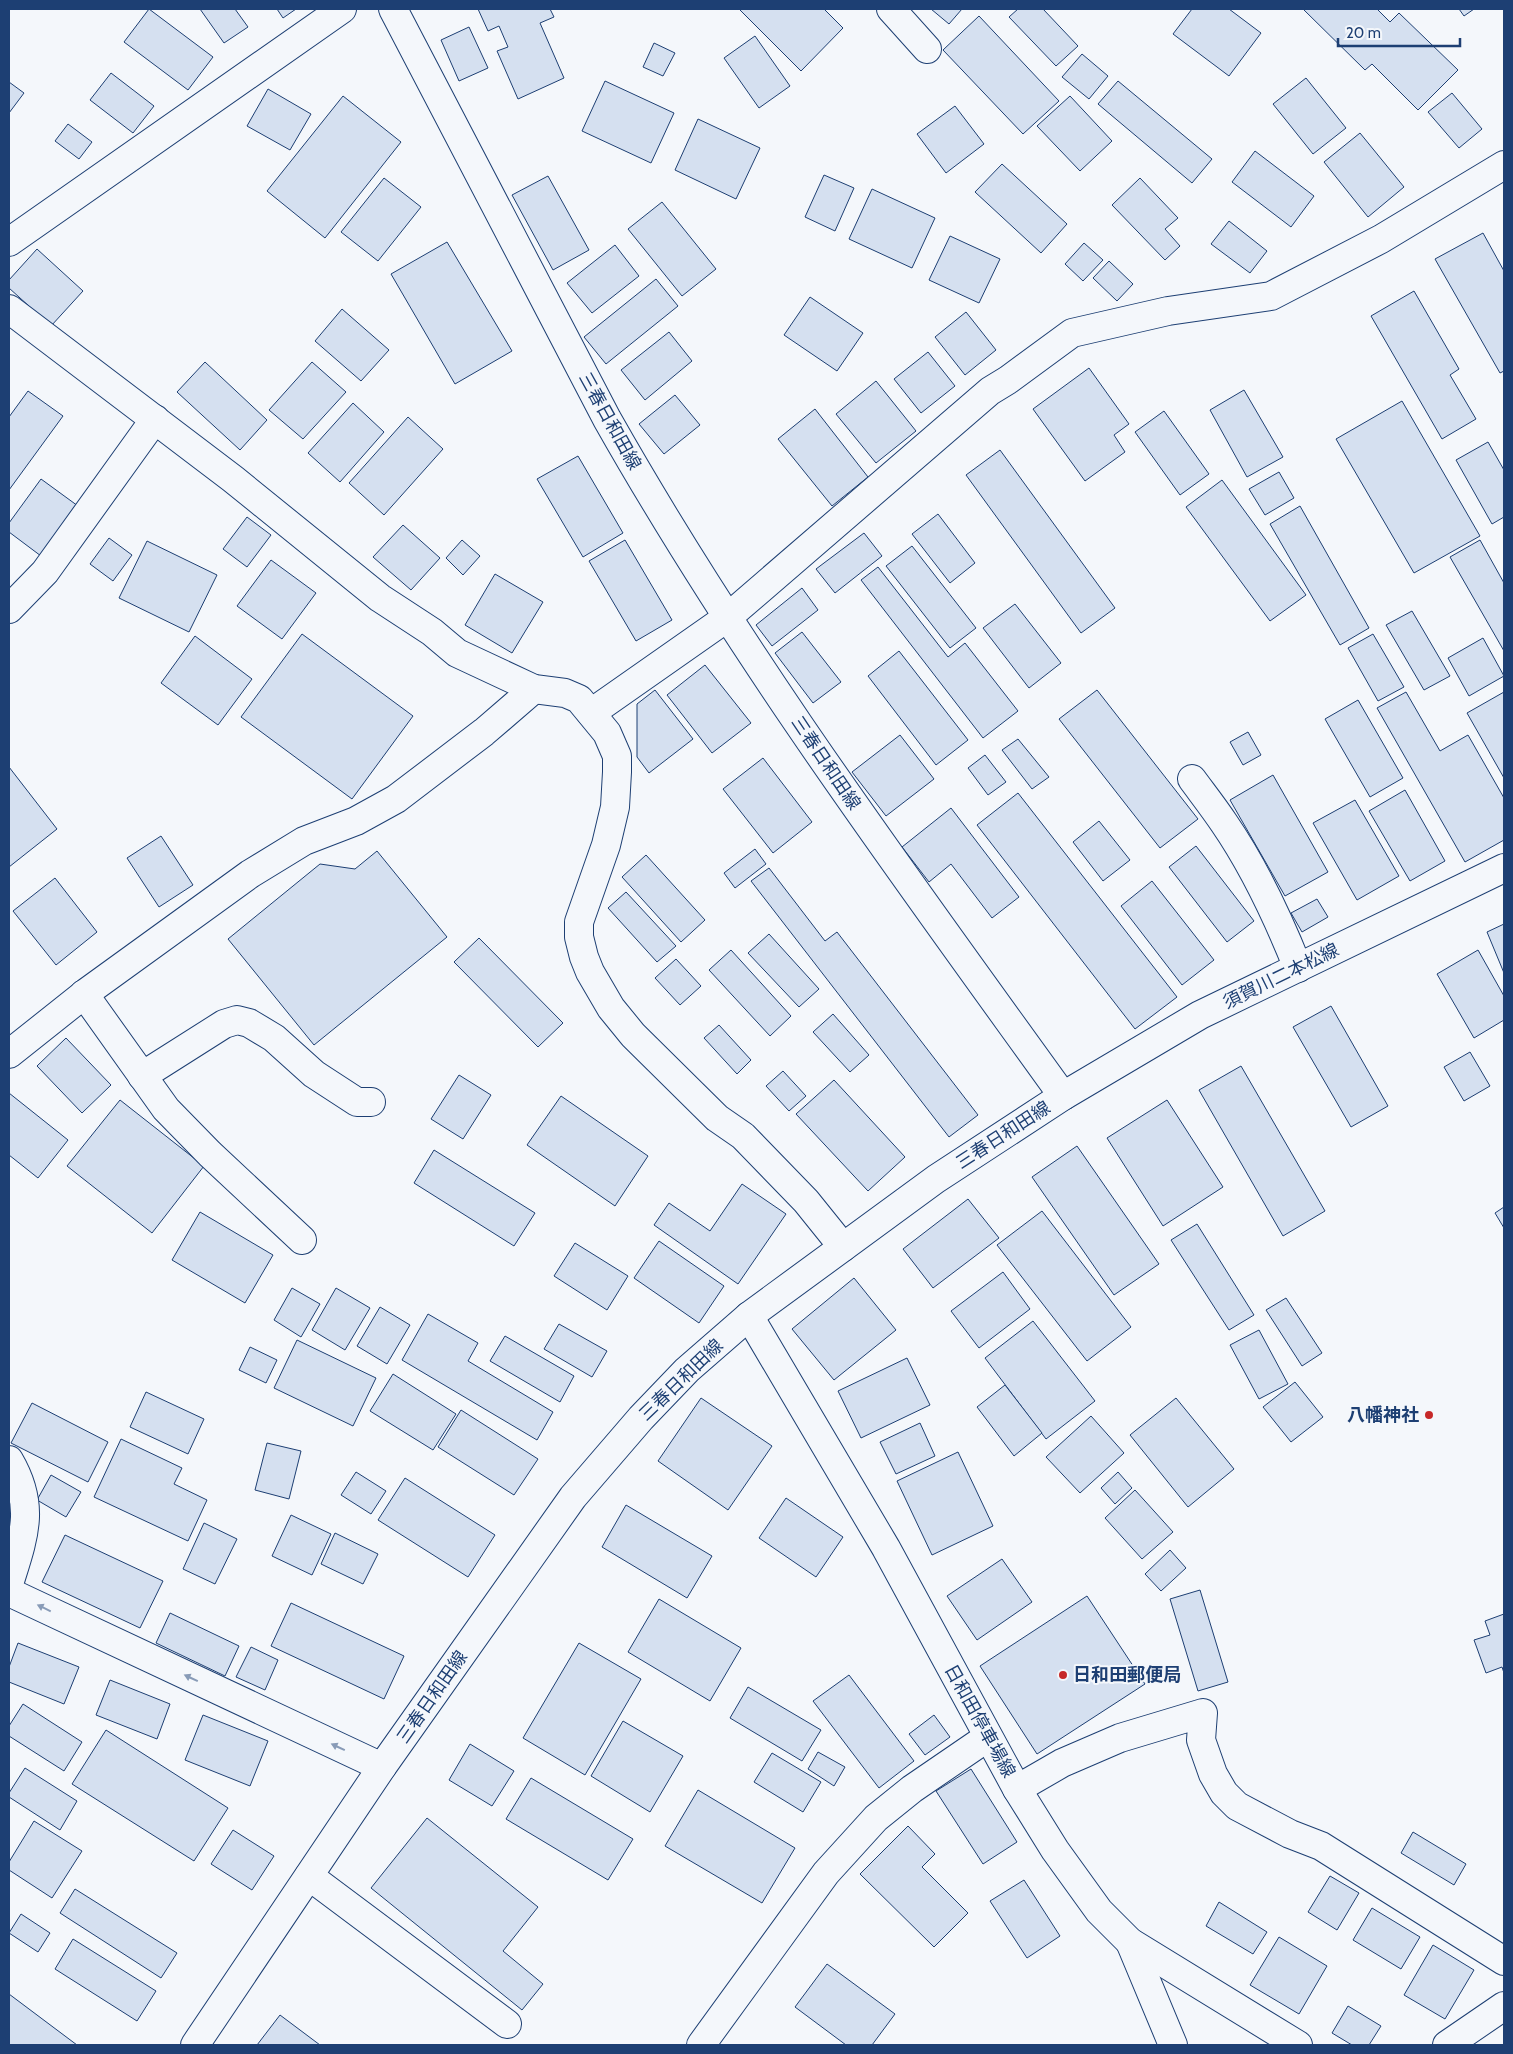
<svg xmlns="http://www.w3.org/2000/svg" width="1513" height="2054" font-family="Cabin,'Noto Sans JP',sans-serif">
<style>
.building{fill:#d5e0f0;stroke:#1d3f73}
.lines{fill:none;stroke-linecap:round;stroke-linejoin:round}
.minor-casing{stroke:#1d3f73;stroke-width:30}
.secondary-casing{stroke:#1d3f73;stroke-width:30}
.minor{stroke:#f4f7fb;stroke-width:28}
.secondary{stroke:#f4f7fb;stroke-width:28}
.oneway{fill:#889bb7}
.poi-dot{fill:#c62828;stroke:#f4f7fb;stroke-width:2}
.labels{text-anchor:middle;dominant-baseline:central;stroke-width:4;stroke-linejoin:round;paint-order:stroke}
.street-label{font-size:18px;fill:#1d3f73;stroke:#f4f7fb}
.poi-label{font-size:18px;font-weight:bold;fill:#1d3f73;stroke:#f4f7fb;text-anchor:end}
</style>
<rect width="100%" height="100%" fill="#f4f7fb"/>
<g class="building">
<path d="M149 9 213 57 188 90 124 42Z"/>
<path d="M200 9H235L248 27 224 43Z"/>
<path d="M277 9H296L283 18Z"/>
<path d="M478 9H550L554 17 540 23 564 78 518 99 497 51 508 47 499 26 488 31Z"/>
<path d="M742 9H824L843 28 801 71 740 10Z"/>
<path d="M931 9H962L949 24Z"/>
<path d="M1018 9H1043L1078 46 1056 66 1009 17Z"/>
<path d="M1192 9H1229L1261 33 1229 76 1173 34Z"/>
<path d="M1303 9H1377L1390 22 1399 13 1458 70 1418 110 1372 64 1365 70Z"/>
<path d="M1459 9H1474L1464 16Z"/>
<path d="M979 16 1059 101 1023 134 943 50Z"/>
<path d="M469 27 488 68 459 81 441 40Z"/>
<path d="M755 36 790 86 759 108 724 58Z"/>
<path d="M654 43 675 53 663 76 643 67Z"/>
<path d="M1082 54 1108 76 1089 99 1062 77Z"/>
<path d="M111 73 154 106 133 133 90 100Z"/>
<path d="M1306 78 1346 128 1313 154 1273 104Z"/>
<path d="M605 81 674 113 651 163 582 131Z"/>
<path d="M1118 81 1212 159 1192 183 1098 104Z"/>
<path d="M9 82 24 93 9 113Z"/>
<path d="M268 89 311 114 290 150 247 126Z"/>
<path d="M1452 93 1482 129 1459 148 1428 112Z"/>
<path d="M343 96 401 142 325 238 267 191Z"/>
<path d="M1070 96 1112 141 1080 171 1037 126Z"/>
<path d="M955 106 984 144 946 173 917 134Z"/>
<path d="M698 119 760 148 736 199 675 170Z"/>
<path d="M68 124 92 142 79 159 55 141Z"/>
<path d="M1360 133 1404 187 1368 217 1324 162Z"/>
<path d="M1255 151 1314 196 1291 227 1232 182Z"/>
<path d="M1002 164 1067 224 1041 253 975 192Z"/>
<path d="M824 175 854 188 835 231 805 217Z"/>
<path d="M548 176 589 250 553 270 512 195Z"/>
<path d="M384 178 421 207 378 261 341 232Z"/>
<path d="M1140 178 1178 218 1165 229 1180 246 1165 260 1112 205Z"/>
<path d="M872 189 935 218 912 268 849 239Z"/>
<path d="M662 202 716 269 682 296 628 229Z"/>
<path d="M1229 221 1267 251 1250 273 1211 244Z"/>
<path d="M1483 233 1504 271V371L1500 373 1435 259Z"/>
<path d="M950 236 1000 259 979 303 929 280Z"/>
<path d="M447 242 512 351 455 384 391 274Z"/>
<path d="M1084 243 1103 260 1083 281 1065 264Z"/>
<path d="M615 245 639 276 592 313 567 283Z"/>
<path d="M37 249 83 291 51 326 9 288V280Z"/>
<path d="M1109 261 1133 284 1117 301 1093 278Z"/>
<path d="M656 279 678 306 606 364 584 337Z"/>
<path d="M1414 291 1459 369 1450 375 1476 419 1442 439 1371 316Z"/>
<path d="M810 297 863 333 837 371 784 335Z"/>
<path d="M342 309 389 350 361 381 315 341Z"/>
<path d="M966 312 996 350 965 375 935 337Z"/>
<path d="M669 332 692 361 645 400 621 370Z"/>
<path d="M928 352 955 386 921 413 894 379Z"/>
<path d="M205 362 267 420 240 450 177 392Z"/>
<path d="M312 362 346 392 303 439 269 410Z"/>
<path d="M1089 368 1129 424 1114 435 1125 452 1085 481 1033 409Z"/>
<path d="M876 381 916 431 876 463 836 414Z"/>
<path d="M1244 390 1283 457 1247 477 1210 410Z"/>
<path d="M28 391 63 416 9 490V417Z"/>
<path d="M675 395 700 425 664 454 639 424Z"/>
<path d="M1402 401 1480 536 1414 573 1336 439Z"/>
<path d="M353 403 384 432 340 482 308 453Z"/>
<path d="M815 409 868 477 832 506 778 439Z"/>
<path d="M1164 411 1209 474 1180 495 1135 432Z"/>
<path d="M408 417 443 449 384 515 349 483Z"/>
<path d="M1488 442 1504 470V517L1492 524 1456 460Z"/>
<path d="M1000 450 1115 608 1081 633 966 475Z"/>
<path d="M578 456 623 533 583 557 537 479Z"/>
<path d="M1279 472 1294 498 1265 515 1249 489Z"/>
<path d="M41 479 78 506 41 556 9 532V523Z"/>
<path d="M1222 480 1306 595 1270 621 1186 507Z"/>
<path d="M1300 506 1369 628 1340 645 1270 524Z"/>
<path d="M938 514 975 563 950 583 912 534Z"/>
<path d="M247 517 271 535 247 567 223 549Z"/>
<path d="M403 525 440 558 411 590 373 557Z"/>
<path d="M864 533 882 556 835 593 816 569Z"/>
<path d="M109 538 132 555 113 581 90 564Z"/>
<path d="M462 540 480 556 463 575 446 558Z"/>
<path d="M625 540 672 620 636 641 589 561Z"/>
<path d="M1480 540 1504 583V651L1450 557Z"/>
<path d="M147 541 217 575 189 632 119 598Z"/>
<path d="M912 546 976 628 950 648 886 566Z"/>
<path d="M271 560 316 593 282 639 237 606Z"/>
<path d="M878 567 948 657 965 643 1018 711 983 738 861 580Z"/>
<path d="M495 574 543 602 512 653 465 625Z"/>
<path d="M802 588 818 610 772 646 756 625Z"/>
<path d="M1015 604 1061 663 1029 688 983 628Z"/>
<path d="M1412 611 1450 676 1424 690 1386 625Z"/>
<path d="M802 632 841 682 813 703 775 653Z"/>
<path d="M302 634 413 716 352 799 241 717Z"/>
<path d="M1373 634 1404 687 1378 701 1348 648Z"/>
<path d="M195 636 252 679 218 725 161 683Z"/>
<path d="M1483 638 1504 676 1469 696 1448 658Z"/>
<path d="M899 651 968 740 936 765 868 676Z"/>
<path d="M705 665 751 723 712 753 667 695Z"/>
<path d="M655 690 693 739 649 773 637 757V704Z"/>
<path d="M1097 690 1198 819 1160 848 1059 719Z"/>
<path d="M1406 692 1440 751 1468 735 1504 798V840L1465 862 1377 708Z"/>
<path d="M1504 692V778L1467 713Z"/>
<path d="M1358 700 1403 778 1370 797 1325 719Z"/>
<path d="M1248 732 1261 755 1243 765 1230 742Z"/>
<path d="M900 735 934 779 886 816 852 772Z"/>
<path d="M1018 739 1049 777 1032 789 1002 750Z"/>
<path d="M985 755 1006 782 988 795 968 768Z"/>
<path d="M763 758 812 822 773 853 723 789Z"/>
<path d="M9 767 57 829 9 867Z"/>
<path d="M1273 775 1328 872 1285 896 1230 800Z"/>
<path d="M1405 790 1445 861 1410 881 1369 811Z"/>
<path d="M1018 793 1177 997 1135 1029 977 825Z"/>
<path d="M1355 800 1399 876 1357 900 1313 823Z"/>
<path d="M951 808 1019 897 992 918 951 864 929 882 902 847Z"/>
<path d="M1099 821 1130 860 1103 881 1073 842Z"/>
<path d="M161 836 193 885 159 907 127 858Z"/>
<path d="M1196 846 1254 921 1227 942 1169 867Z"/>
<path d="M755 849 766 864 735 888 724 873Z"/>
<path d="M377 851 447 937 314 1045 228 939 320 864 355 869Z"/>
<path d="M646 855 705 920 681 942 622 877Z"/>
<path d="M769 868 825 941 837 932 978 1115 949 1137 751 881Z"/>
<path d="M55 878 97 932 56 965 13 911Z"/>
<path d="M1152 881 1214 960 1182 985 1121 906Z"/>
<path d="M626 892 676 946 657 962 608 908Z"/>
<path d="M1317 899 1328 917 1302 932 1291 913Z"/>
<path d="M1504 924V973L1487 932Z"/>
<path d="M769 934 819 989 799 1007 748 953Z"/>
<path d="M479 938 563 1023 538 1047 454 962Z"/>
<path d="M731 950 791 1016 770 1036 709 970Z"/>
<path d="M1478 950 1504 996V1020L1474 1038 1437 974Z"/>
<path d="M676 959 701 986 680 1005 655 978Z"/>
<path d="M1331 1006 1388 1106 1351 1127 1293 1027Z"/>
<path d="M833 1014 869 1055 850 1072 813 1032Z"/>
<path d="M719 1025 751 1060 737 1074 704 1038Z"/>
<path d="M66 1038 111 1085 82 1113 37 1066Z"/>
<path d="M1470 1052 1490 1086 1464 1101 1444 1067Z"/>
<path d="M1241 1066 1325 1211 1283 1236 1199 1090Z"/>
<path d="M783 1071 806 1096 789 1111 766 1086Z"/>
<path d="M459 1075 491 1095 463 1139 431 1119Z"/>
<path d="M834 1080 905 1157 868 1191 796 1114Z"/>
<path d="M9 1093 68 1140 38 1178 9 1155Z"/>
<path d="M561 1096 648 1156 615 1206 527 1145Z"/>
<path d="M120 1100 204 1166 152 1233 67 1166Z"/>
<path d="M1167 1100 1223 1187 1163 1226 1107 1138Z"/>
<path d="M1077 1146 1159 1264 1114 1295 1032 1177Z"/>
<path d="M434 1150 535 1213 514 1246 414 1183Z"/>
<path d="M742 1184 786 1214 738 1284 654 1225 669 1203 710 1231Z"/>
<path d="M968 1199 999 1238 933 1288 903 1249Z"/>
<path d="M1504 1207V1228L1495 1213Z"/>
<path d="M1042 1211 1131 1327 1087 1361 997 1245Z"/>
<path d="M200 1212 273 1255 245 1303 172 1260Z"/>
<path d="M1197 1224 1254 1315 1229 1330 1171 1240Z"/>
<path d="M659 1241 724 1286 699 1323 634 1278Z"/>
<path d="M575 1243 628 1276 607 1310 554 1276Z"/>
<path d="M1003 1272 1030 1309 979 1348 951 1311Z"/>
<path d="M854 1278 896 1330 834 1380 792 1329Z"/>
<path d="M292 1288 320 1304 301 1337 274 1320Z"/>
<path d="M336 1288 370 1308 345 1350 312 1330Z"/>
<path d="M1286 1298 1322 1353 1302 1366 1266 1310Z"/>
<path d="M380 1307 410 1325 387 1364 357 1346Z"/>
<path d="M428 1314 478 1343 468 1361 553 1412 537 1440 402 1360Z"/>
<path d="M1033 1321 1095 1401 1046 1439 985 1358Z"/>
<path d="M559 1324 607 1351 592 1377 544 1349Z"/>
<path d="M1259 1330 1288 1384 1259 1399 1230 1345Z"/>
<path d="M505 1336 574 1376 560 1402 490 1361Z"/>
<path d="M297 1340 376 1378 353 1426 274 1388Z"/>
<path d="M250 1347 277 1360 266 1383 239 1370Z"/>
<path d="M907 1358 930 1405 861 1438 838 1391Z"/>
<path d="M393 1374 456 1414 433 1450 370 1411Z"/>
<path d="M1295 1382 1323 1417 1291 1442 1263 1407Z"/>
<path d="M1005 1385 1042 1433 1014 1456 977 1407Z"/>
<path d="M146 1392 204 1419 188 1454 130 1427Z"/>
<path d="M701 1398 772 1446 728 1510 658 1461Z"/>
<path d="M1176 1398 1234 1469 1188 1507 1130 1435Z"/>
<path d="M32 1403 108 1442 88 1482 11 1443Z"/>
<path d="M461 1410 538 1459 514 1495 438 1447Z"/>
<path d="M1091 1416 1124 1453 1080 1493 1046 1457Z"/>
<path d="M920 1423 935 1456 896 1474 880 1442Z"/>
<path d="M121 1439 182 1468 174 1484 207 1500 188 1541 94 1497Z"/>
<path d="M267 1443 301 1451 289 1499 255 1490Z"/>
<path d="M958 1452 993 1526 932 1555 897 1481Z"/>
<path d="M356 1472 386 1491 371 1514 341 1495Z"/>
<path d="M1118 1472 1132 1488 1115 1504 1101 1488Z"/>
<path d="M51 1475 81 1492 66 1517 37 1500Z"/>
<path d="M405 1478 495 1535 468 1577 378 1520Z"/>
<path d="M1135 1490 1173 1532 1142 1559 1105 1518Z"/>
<path d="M786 1498 843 1537 816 1577 759 1538Z"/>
<path d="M626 1505 712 1556 687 1598 602 1547Z"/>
<path d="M291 1515 331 1534 312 1575 272 1556Z"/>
<path d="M204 1523 237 1539 215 1584 183 1569Z"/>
<path d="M335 1533 378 1554 363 1584 321 1564Z"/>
<path d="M65 1535 163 1581 140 1628 42 1582Z"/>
<path d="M1170 1550 1186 1568 1161 1591 1145 1574Z"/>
<path d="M1002 1559 1032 1602 977 1640 947 1596Z"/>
<path d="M1200 1590 1228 1682 1198 1691 1170 1599Z"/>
<path d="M1087 1596 1145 1684 1037 1754 980 1666Z"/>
<path d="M659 1599 741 1648 710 1701 628 1652Z"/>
<path d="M291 1603 404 1656 384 1699 271 1646Z"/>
<path d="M170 1613 239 1646 225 1676 156 1643Z"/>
<path d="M1504 1614V1673L1502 1667 1486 1673 1474 1640 1490 1635 1485 1621Z"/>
<path d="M18 1643 79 1667 64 1704 9 1682V1667Z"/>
<path d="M579 1643 641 1679 585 1775 523 1738Z"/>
<path d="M251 1647 278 1660 265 1690 236 1677Z"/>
<path d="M849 1675 914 1761 879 1788 813 1701Z"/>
<path d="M110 1680 170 1704 157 1739 96 1715Z"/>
<path d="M748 1687 821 1730 802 1761 730 1718Z"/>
<path d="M23 1704 82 1742 64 1771 9 1736V1726Z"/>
<path d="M203 1715 268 1741 250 1786 185 1760Z"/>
<path d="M934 1715 950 1737 925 1755 909 1734Z"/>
<path d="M623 1721 683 1756 650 1812 591 1776Z"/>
<path d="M106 1730 228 1808 194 1861 72 1784Z"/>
<path d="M470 1744 514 1771 492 1806 449 1780Z"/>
<path d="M818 1752 845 1767 834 1786 808 1769Z"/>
<path d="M772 1753 821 1782 803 1812 754 1782Z"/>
<path d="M25 1768 77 1801 60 1830 9 1797V1793Z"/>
<path d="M971 1769 1017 1842 983 1864 936 1791Z"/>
<path d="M531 1778 633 1839 608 1880 506 1819Z"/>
<path d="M698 1790 795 1848 762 1903 665 1846Z"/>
<path d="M427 1818 538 1907 503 1951 543 1984 522 2010 371 1888Z"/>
<path d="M34 1821 82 1851 52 1898 9 1870V1862Z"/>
<path d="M908 1826 935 1854 922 1867 968 1913 934 1947 860 1874Z"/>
<path d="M233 1830 274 1856 252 1890 211 1864Z"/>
<path d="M1413 1832 1466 1864 1454 1885 1401 1853Z"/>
<path d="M1330 1876 1359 1893 1337 1930 1308 1912Z"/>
<path d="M1024 1880 1060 1936 1027 1958 990 1901Z"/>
<path d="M75 1889 177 1953 161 1978 60 1913Z"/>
<path d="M1219 1902 1267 1932 1253 1954 1206 1926Z"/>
<path d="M1372 1908 1420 1937 1401 1969 1353 1940Z"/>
<path d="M21 1914 50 1933 38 1952 9 1933Z"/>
<path d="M1279 1937 1327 1966 1299 2014 1250 1985Z"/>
<path d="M73 1939 156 1991 137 2021 55 1969Z"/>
<path d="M1433 1945 1474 1970 1445 2019 1404 1995Z"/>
<path d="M827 1964 895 2014 872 2045H846L795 2007Z"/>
<path d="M9 1994 77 2045H9Z"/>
<path d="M1348 2006 1381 2026 1369 2045H1352L1332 2033Z"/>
<path d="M280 2015 320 2045H257Z"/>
</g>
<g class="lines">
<g class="minor-casing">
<g id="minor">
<path d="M891 9 927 49"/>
<path d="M9 242 342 9"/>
<path d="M9 309 233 479 380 598 432 632 457 653 534 689 565 693 579 699 607 733 617 756V772L615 807 606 845 579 922V937L584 957 590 972 611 1008 633 1035 717 1118 743 1136 806 1201 843 1247"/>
<path d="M9 609 45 572 155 419"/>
<path d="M591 713 728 617 990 391 1008 380 1072 333 1168 311 1271 296 1381 239 1504 165"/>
<path d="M1192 779C1203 794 1214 808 1224 823 1255 868 1278 918 1298 968"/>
<path d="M84 994 166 1109 210 1154 302 1240"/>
<path d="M9 1054 87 992 250 874 304 841 356 821 396 799 484 732 534 689"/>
<path d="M142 1076 224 1024 237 1020 249 1023 274 1038 314 1074 357 1102H371"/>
<path d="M9 1460C36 1506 24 1536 9 1584"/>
<path d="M9 1592 382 1767"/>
<path d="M1017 1789 1062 1763 1120 1738 1203 1713 1201 1740 1213 1774 1224 1793 1237 1806 1290 1834 1321 1846 1504 1961"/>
<path d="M309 1876 507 2024"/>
<path d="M1130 1942 1173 2045"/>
<path d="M701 2045 826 1873 876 1818 912 1789 988 1737"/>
<path d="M1447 2045 1504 2006"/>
</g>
</g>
<g class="secondary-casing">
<g id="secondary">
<path d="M393 9 607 419C741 656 904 875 1063 1096"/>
<path d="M749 1316 886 1548 1017 1789 1055 1850 1099 1911 1130 1942 1298 2045"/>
<path d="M195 2045 382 1767 573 1497 641 1418 687 1370 749 1316 936 1179 1063 1096 1200 1015 1504 868"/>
</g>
</g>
<use href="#minor" class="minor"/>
<use href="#secondary" class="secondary"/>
</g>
<defs><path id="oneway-solid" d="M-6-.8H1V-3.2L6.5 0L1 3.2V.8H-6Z" transform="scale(1.25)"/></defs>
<g class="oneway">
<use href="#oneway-solid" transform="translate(44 1608) rotate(-154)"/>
<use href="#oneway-solid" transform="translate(191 1678) rotate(-155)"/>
<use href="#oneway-solid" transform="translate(338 1747) rotate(-155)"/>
</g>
<g class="poi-dot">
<circle cx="1429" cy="1415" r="5"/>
<circle cx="1063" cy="1675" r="5"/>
</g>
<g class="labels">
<g class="street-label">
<text transform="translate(610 421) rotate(61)">三春日和田線</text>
<text transform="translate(826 763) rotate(56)">三春日和田線</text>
<text transform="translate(1281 976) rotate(-26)">須賀川二本松線</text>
<text transform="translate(1003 1135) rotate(-33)">三春日和田線</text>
<text transform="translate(681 1380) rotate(-44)">三春日和田線</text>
<text transform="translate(432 1697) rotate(-55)">三春日和田線</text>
<text transform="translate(980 1721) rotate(61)">日和田停車場線</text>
</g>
<g class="poi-label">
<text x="1419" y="1415">八幡神社</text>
<text x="1073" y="1675" text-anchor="start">日和田郵便局</text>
</g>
</g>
<rect width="1513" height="2054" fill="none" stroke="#1d3f73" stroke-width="20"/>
<path d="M1338 38v8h122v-8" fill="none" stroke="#1d3f73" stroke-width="2.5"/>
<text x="1346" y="38" font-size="15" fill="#1d3f73" stroke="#f4f7fb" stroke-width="4" paint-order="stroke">20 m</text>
</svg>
